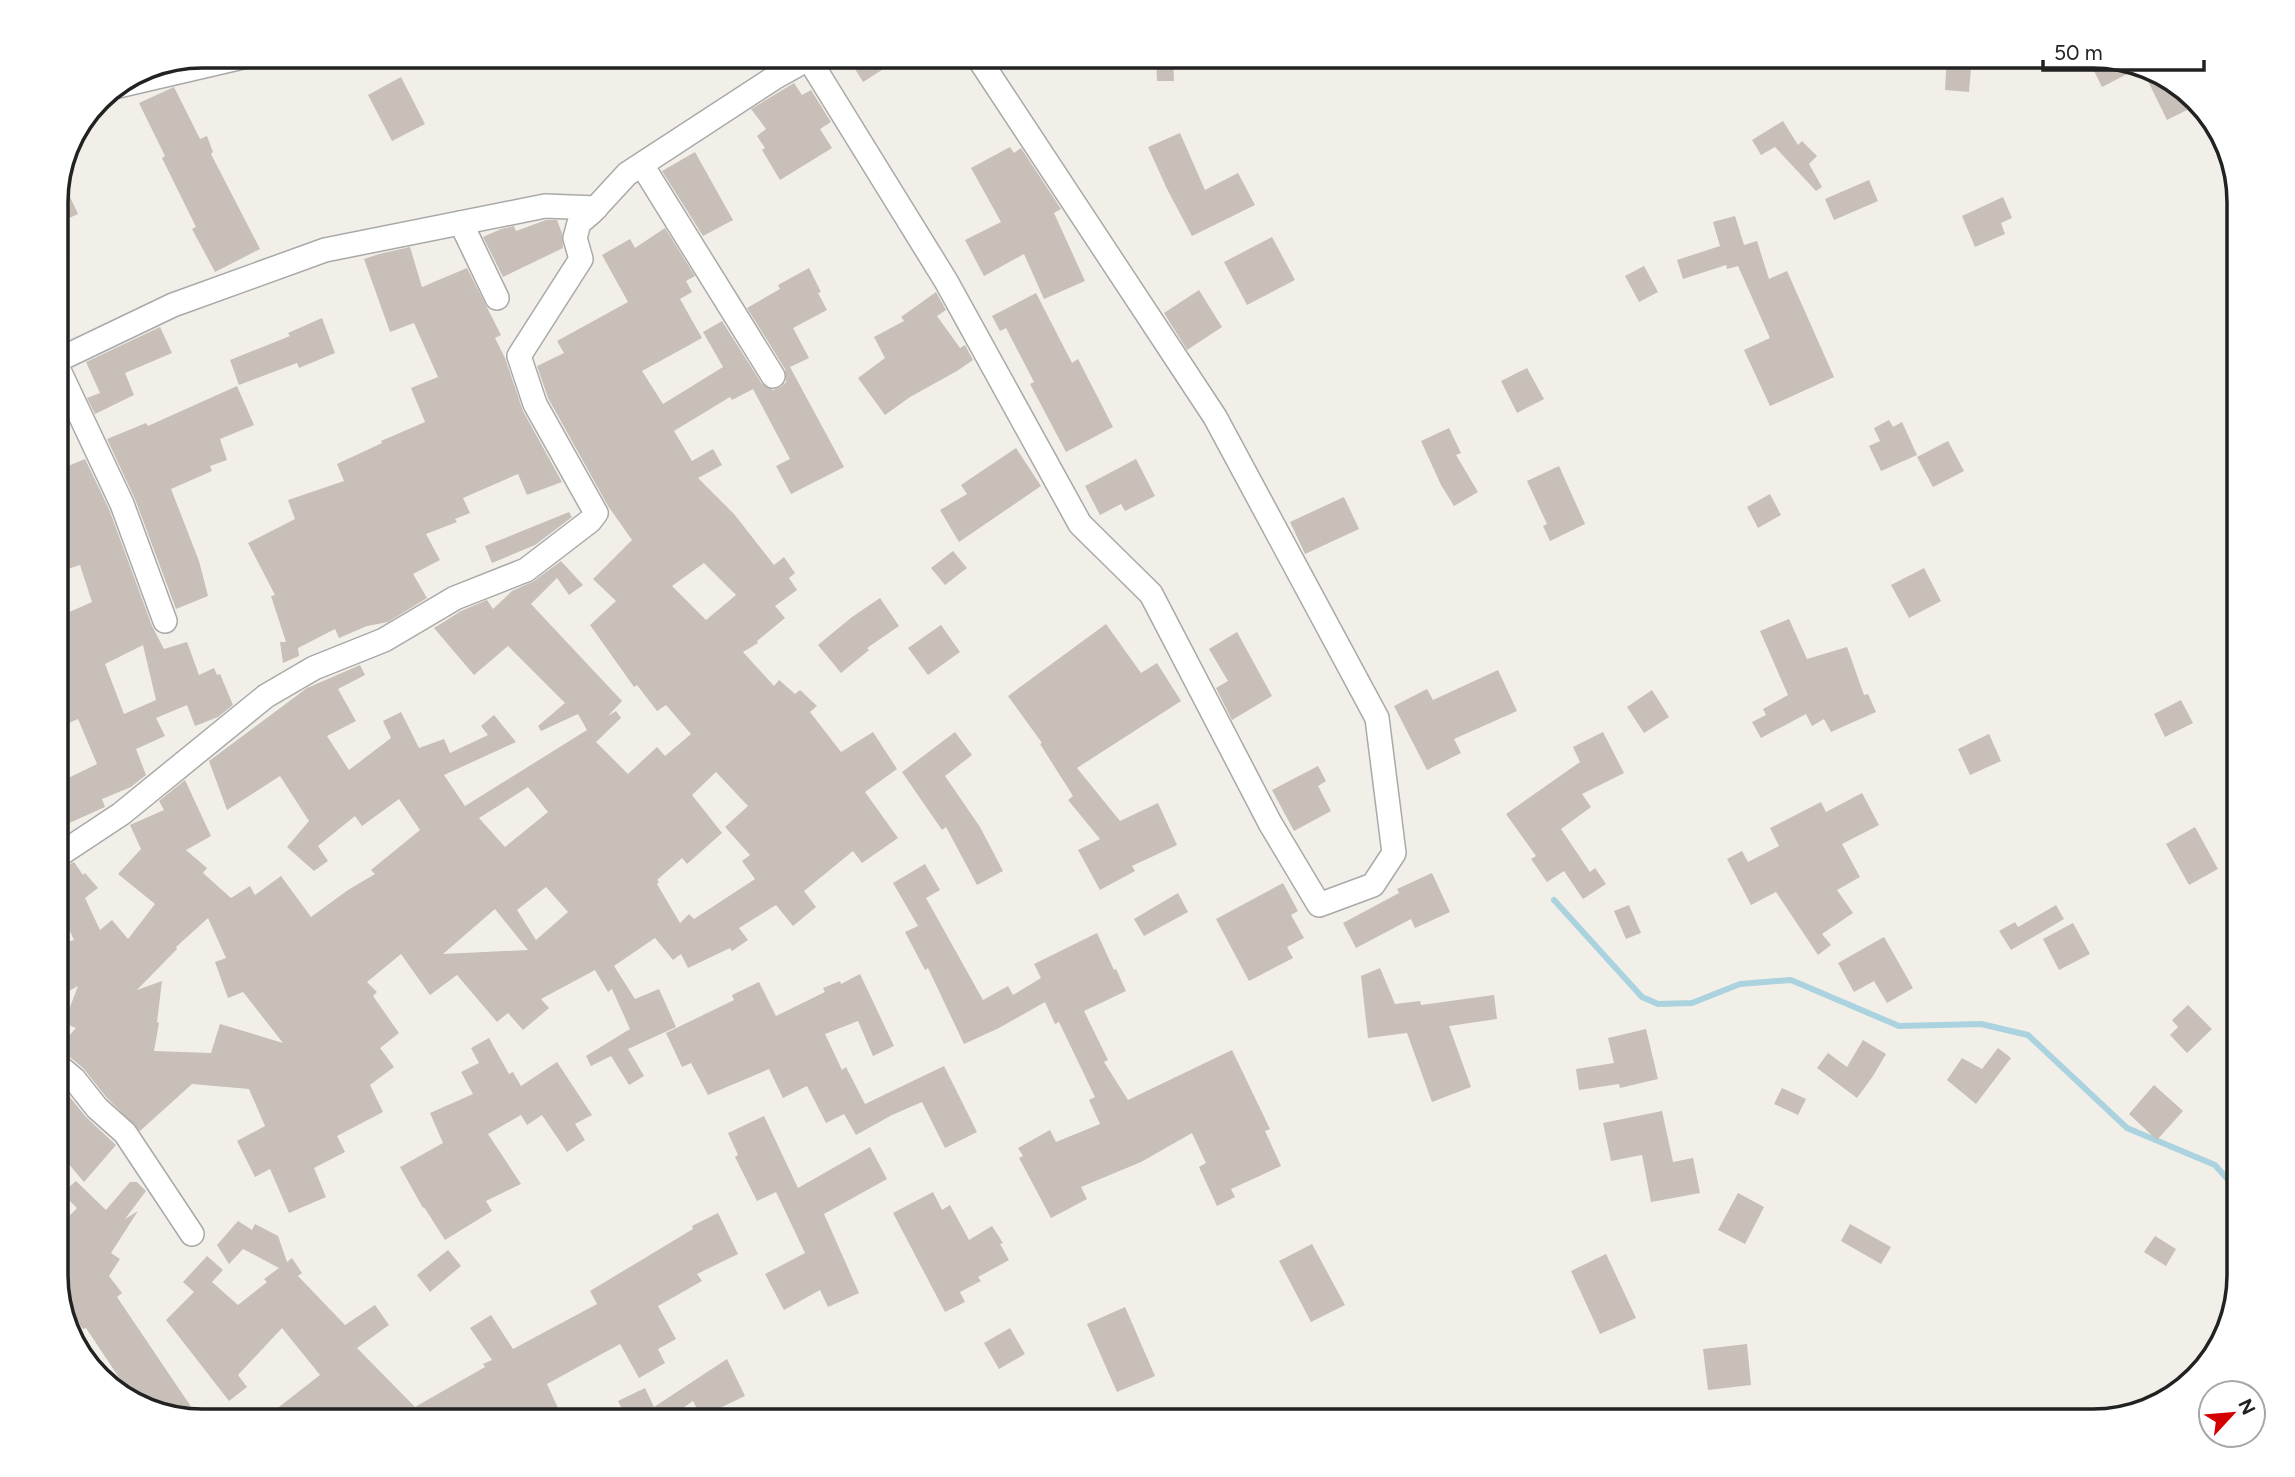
<svg xmlns="http://www.w3.org/2000/svg" width="2295" height="1477" font-family="Figtree,sans-serif">
<style>
.lines{fill:none;stroke-linecap:round;stroke-linejoin:round}
.stream{stroke:#aad3df;stroke-width:6}
.building{fill:#c7bfb8;fill-rule:evenodd}
.minor-casing{stroke:#a9a9a9;stroke-width:26}
.minor{stroke:#fff;stroke-width:23}
.rim{fill:none;stroke:#222;stroke-width:3.5}
</style>
<rect width="100%" height="100%" fill="#f2efe9"/>
<g class="lines">
<path class="stream" d="M1554 900 1642 997 1658 1004 1692 1003 1740 984 1791 980 1899 1026 1981 1024 2028 1035 2127 1128 2215 1165 2239 1192"/>
</g>
<g class="building">
<path d="M847 56H904L863 82Z"/>
<path d="M1156 56H1173L1174 81H1157Z"/>
<path d="M1947 56H1972L1969 92 1945 90Z"/>
<path d="M2101 59 2113 62 2137 69 2102 87 2090 63Z"/>
<path d="M2143 71 2174 80 2197 105 2167 120Z"/>
<path d="M401 77 425 124 392 141 368 95Z"/>
<path d="M794 83 802 95 811 90 831 122 820 129 832 148 780 180 762 150 765 148 757 136 766 129 751 109Z"/>
<path d="M174 87 200 139 207 136 213 152 211 154 260 249 215 272 192 229 196 227 162 158 165 156 139 103Z"/>
<path d="M1783 121 1798 145 1802 141 1817 156 1809 164 1822 187 1816 191 1775 147 1761 155 1752 140Z"/>
<path d="M1180 133 1205 190 1238 173 1255 205 1192 236 1167 189 1148 147Z"/>
<path d="M1010 147 1014 153 1021 148 1061 209 1054 213 1085 281 1044 299 1024 254 984 276 965 240 1001 222 971 168Z"/>
<path d="M695 152 733 220 703 236 662 171Z"/>
<path d="M60 175 78 214 56 224V193Z"/>
<path d="M1869 180 1878 201 1834 220 1825 199Z"/>
<path d="M2003 197 2012 218 2001 223 2005 234 1975 247 1962 216Z"/>
<path d="M1735 216 1744 245 1757 241 1769 279 1787 271 1834 377 1770 406 1744 350 1770 338 1738 266 1727 269 1726 265 1683 279 1677 260 1720 246 1713 222Z"/>
<path d="M546 220H557L562 233 563 248 503 277 483 237 501 229 514 226 516 231Z"/>
<path d="M665 228 695 276 686 281 692 292 680 299 702 338 642 371 663 404 723 367 703 332 722 321 762 384 773 390 781 387 786 382 785 369 747 308 780 289 778 285 809 268 821 292 818 293 827 310 793 328 809 358 790 367 844 467 791 494 776 466 790 459 753 389 732 400 730 397 674 431 692 461 713 449 722 465 698 478 734 514 774 565 784 557 795 573 789 578 797 590 775 606 785 618 757 641 758 643 743 652 774 686 779 680 795 694 800 690 817 706 810 712 841 752 873 732 897 769 865 792 898 838 862 863 853 851 804 891 816 907 793 926 776 905 739 928 748 940 732 951 730 948 688 968 681 954 673 960 655 938 614 966 635 999 659 989 676 1027 628 1049 644 1076 629 1085 611 1056 591 1066 586 1056 630 1029 612 989 608 992 595 970 541 999 549 1008 523 1030 508 1013 497 1022 457 975 430 995 401 954 367 982 377 992 373 996 399 1033 380 1048 394 1067 370 1085 383 1112 337 1136 345 1152 314 1168 326 1197 289 1213 270 1169 255 1177 237 1141 265 1126 249 1089 192 1084 140 1131 107 1098 83 1068 65 1053 56 1050 76 1028 64 1023 78 986 56 998V945L74 940 56 901V871L74 862 83 875 85 873 98 888 85 898 100 930 112 920 128 939 155 904 118 874 141 849 130 825 164 810 159 801 185 780 211 836 186 850 207 868 203 873 231 898 250 886 255 895 281 876 311 917 348 890 375 874 371 870 420 830 399 799 362 826 355 816 318 846 328 861 314 871 287 847 309 821 280 776 227 810 209 761 307 688 360 665 365 675 338 689 356 721 327 736 349 770 391 738 383 721 401 712 419 748 444 739 450 753 488 735 481 726 494 715 516 742 444 775 465 806 587 730 578 714 541 731 538 726 565 703 508 646 474 675 434 628 461 611 487 600 493 609 512 591 534 581 561 561 583 585 569 595 557 578 531 604 622 701 608 716 616 711 621 718 596 742 628 774 657 747 665 756 691 734 666 705 657 711 637 685 634 687 590 625 616 601 593 579 632 540 608 506 548 398 537 366 564 353 557 341 628 302 602 255 630 239 635 248ZM704 563 736 595 706 620 672 586ZM716 772 748 806 725 827 750 855 742 861 755 879 694 919 689 914 680 923 657 884 659 882 657 880 682 858 687 864 722 833 692 795ZM528 787 548 812 505 847 479 818ZM546 887 568 912 536 940 517 910ZM495 909 528 950 443 954ZM208 918 226 958 215 962 228 998 243 992 283 1043 220 1024 211 1053 154 1051 159 1023 157 1022 162 981 137 990 177 949 176 947Z"/>
<path d="M1272 237 1295 280 1247 305 1224 262Z"/>
<path d="M410 247 422 287 467 268 501 335 495 338 505 358 523 411 562 482 527 495 518 474 463 498 470 513 455 519 457 522 426 534 440 560 413 574 427 598 388 622 367 626 339 638 335 629 298 648 299 656 283 663 280 642H286L271 596 275 595 248 543 295 519 288 500 344 481 337 464 382 443 381 441 425 422 411 388 438 377 414 323 390 332 364 259 379 254Z"/>
<path d="M1644 266 1658 292 1639 302 1625 276Z"/>
<path d="M1199 290 1222 327 1187 350 1164 313Z"/>
<path d="M936 292 946 310 937 316 960 348 965 345 973 360 957 371 910 397 885 415 858 378 885 358 874 337 904 321 901 317Z"/>
<path d="M1036 293 1072 363 1078 359 1113 427 1066 452 1030 384 1034 382 1006 328 1000 331 992 316Z"/>
<path d="M322 318 335 353 299 368 297 363 239 385 230 360 290 336 288 333Z"/>
<path d="M160 327 172 353 125 373 134 395 95 414 87 398 100 393 86 362Z"/>
<path d="M1527 368 1544 399 1517 413 1501 381Z"/>
<path d="M237 386 254 425 220 439 227 460 210 466 212 471 171 489 199 561 208 596 176 609 135 499 107 439 146 423 148 426Z"/>
<path d="M1889 420 1893 427 1902 422 1917 455 1881 471 1869 446 1880 441 1874 428Z"/>
<path d="M1449 428 1461 453 1456 455 1478 492 1454 506 1441 485 1421 441Z"/>
<path d="M1948 441 1964 471 1933 487 1917 457Z"/>
<path d="M1016 448 1041 486 959 542 940 510 967 494 961 485Z"/>
<path d="M85 459 109 509 152 626 164 649 187 642 199 675 214 668 217 675 220 674 233 705 218 717 195 726 187 705 156 718 165 736 136 749 146 775 131 787 102 799 105 807 56 829V784L97 764 78 719 56 729V618L92 602 80 565 56 573V471ZM143 645 156 700 124 714 105 664Z"/>
<path d="M1136 459 1155 496 1125 511 1121 504 1100 515 1085 486Z"/>
<path d="M1559 466 1585 524 1550 541 1543 526 1547 524 1527 481Z"/>
<path d="M1770 494 1781 515 1758 528 1747 507Z"/>
<path d="M1344 497 1359 529 1305 554 1290 522Z"/>
<path d="M569 512 572 517 535 545 492 563 485 546Z"/>
<path d="M953 551 967 568 945 585 931 568Z"/>
<path d="M1924 568 1941 601 1909 618 1891 585Z"/>
<path d="M880 598 899 626 867 648 869 650 841 673 818 645 852 617Z"/>
<path d="M1789 619 1807 659 1847 647 1864 695 1868 694 1876 712 1831 732 1824 719 1812 726 1806 714 1761 738 1752 722 1766 715 1763 709 1788 695 1760 631Z"/>
<path d="M1106 624 1141 673 1157 663 1181 701 1077 768 1120 821 1158 803 1177 845 1132 866 1135 871 1100 890 1078 850 1100 839 1068 800 1073 796 1040 744 1042 743 1008 696Z"/>
<path d="M941 625 960 652 928 675 908 648Z"/>
<path d="M1237 632 1272 696 1232 720 1216 688 1228 681 1209 649Z"/>
<path d="M1498 670 1517 711 1454 739 1461 753 1427 770 1394 706 1427 689 1433 700Z"/>
<path d="M1652 690 1669 717 1644 733 1627 707Z"/>
<path d="M2181 700 2193 723 2165 737 2154 714Z"/>
<path d="M955 732 972 755 945 776 980 827 1003 871 977 885 946 827 942 830 902 772Z"/>
<path d="M1603 732 1624 773 1582 794 1591 807 1561 829 1590 872 1595 868 1606 884 1583 899 1564 871 1547 882 1531 859 1536 856 1506 814 1580 762 1573 747Z"/>
<path d="M1989 734 2001 761 1970 775 1958 749Z"/>
<path d="M1318 766 1326 781 1318 786 1331 811 1294 831 1272 790Z"/>
<path d="M1862 793 1879 825 1842 844 1860 877 1837 890 1853 913 1822 934 1831 945 1818 955 1776 892 1751 905 1727 859 1742 851 1748 862 1779 846 1770 828 1821 802 1826 812Z"/>
<path d="M2195 827 2218 869 2189 885 2166 844Z"/>
<path d="M925 864 940 890 926 898 983 1000 1008 986 1013 995 1041 978 1034 964 1097 933 1114 970 1116 969 1126 991 1084 1011 1108 1060 1104 1062 1128 1100 1232 1050 1270 1129 1265 1131 1281 1166 1231 1189 1235 1197 1217 1206 1199 1167 1206 1163 1192 1133 1141 1162 1081 1187 1087 1199 1051 1218 1019 1158 1023 1156 1018 1148 1050 1130 1056 1142 1100 1124 1089 1100 1095 1097 1059 1022 1055 1024 1045 1002 999 1028 964 1044 928 968 925 970 905 932 918 926 893 883Z"/>
<path d="M1432 873 1450 912 1415 928 1411 919 1356 948 1343 923 1399 893 1397 889Z"/>
<path d="M1283 883 1298 911 1291 915 1304 938 1287 947 1293 958 1249 981 1216 919Z"/>
<path d="M1178 893 1188 912 1144 936 1134 919Z"/>
<path d="M1629 905 1641 933 1626 939 1614 911Z"/>
<path d="M2056 905 2064 919 2011 950 1999 931 2015 922 2018 927Z"/>
<path d="M2073 923 2090 954 2059 970 2043 939Z"/>
<path d="M1884 937 1913 988 1887 1003 1874 981 1854 992 1838 963Z"/>
<path d="M1380 968 1395 1004 1420 1001 1421 1005 1494 995 1497 1019 1449 1026 1471 1087 1432 1102 1407 1033 1368 1038 1361 976Z"/>
<path d="M860 974 894 1046 873 1056 858 1021 825 1034 842 1070 846 1067 865 1104 944 1066 977 1132 945 1148 922 1102 892 1115 856 1135 844 1114 826 1123 807 1086 783 1098 769 1069 708 1095 691 1063 682 1067 666 1033 734 1000 732 995 759 982 776 1016 825 992 823 988 840 981 841 984Z"/>
<path d="M2188 1005 2212 1029 2187 1053 2170 1035 2178 1027 2172 1020Z"/>
<path d="M1646 1029 1658 1079 1620 1088 1619 1084 1579 1090 1576 1069 1614 1063 1608 1038Z"/>
<path d="M489 1038 509 1074 513 1072 521 1086 557 1062 592 1115 575 1124 585 1140 567 1152 542 1115 527 1125 521 1115 488 1134 521 1184 486 1201 492 1211 445 1240 424 1207 423 1208 400 1167 443 1143 430 1113 473 1094 461 1072 479 1063 471 1048Z"/>
<path d="M1863 1040 1886 1054 1873 1076 1857 1098 1817 1068 1828 1053 1847 1067Z"/>
<path d="M1998 1048 2011 1058 1976 1104 1947 1080 1962 1058 1982 1069Z"/>
<path d="M60 1085 86 1117 116 1145 84 1182 56 1149V1089Z"/>
<path d="M2154 1085 2183 1111 2157 1140 2129 1114Z"/>
<path d="M1782 1088 1806 1099 1798 1115 1774 1104Z"/>
<path d="M1662 1111 1673 1162 1693 1158 1700 1193 1651 1202 1642 1155 1611 1161 1603 1123Z"/>
<path d="M764 1116 798 1188 870 1147 887 1179 824 1214 859 1293 828 1307 820 1290 784 1310 765 1274 805 1253 776 1192 757 1201 735 1157 738 1155 728 1133Z"/>
<path d="M76 1181 106 1210 130 1182H137L146 1191 125 1219 138 1211 111 1253 120 1259 109 1276 122 1293 117 1297 200 1420 135 1401 121 1384 122 1382 86 1328 83 1329 62 1302 56 1284V1230L77 1208 62 1193Z"/>
<path d="M933 1192 942 1210 950 1205 969 1240 992 1226 1003 1243 1000 1244 1009 1260 978 1277 981 1281 960 1292 965 1302 945 1312 893 1213Z"/>
<path d="M1738 1193 1764 1207 1745 1244 1718 1230Z"/>
<path d="M718 1213 738 1254 697 1274 702 1281 658 1306 676 1339 658 1349 665 1363 639 1378 620 1344 547 1384 564 1421H261L320 1375 282 1328 238 1375 247 1387 229 1401 166 1320 194 1292 183 1282 207 1256 223 1270 212 1282 238 1305 267 1282 264 1279 279 1268 243 1249 229 1264 217 1245 238 1221 252 1230 255 1224 278 1236 287 1262 292 1258 302 1273 298 1276 345 1325 375 1305 389 1325 357 1348 415 1407 485 1367 483 1364 492 1360 470 1328 491 1315 513 1349 597 1304 590 1291 693 1229 692 1226Z"/>
<path d="M1850 1224 1891 1247 1881 1264 1841 1241Z"/>
<path d="M2155 1236 2176 1249 2166 1266 2144 1252Z"/>
<path d="M1312 1244 1345 1305 1311 1322 1279 1261Z"/>
<path d="M448 1250 461 1266 430 1292 417 1275Z"/>
<path d="M1606 1254 1636 1318 1600 1334 1571 1271Z"/>
<path d="M1125 1307 1155 1376 1117 1392 1087 1324Z"/>
<path d="M1010 1328 1025 1354 999 1369 984 1343Z"/>
<path d="M1747 1344 1751 1385 1708 1390 1703 1349Z"/>
<path d="M727 1359 745 1396 701 1417 693 1401 664 1421H628L618 1401 645 1388 654 1407Z"/>
</g>
<g class="lines">
<g class="minor-casing">
<g id="minor">
<path d="M807 56 946 281 1080 524 1151 594 1270 823 1319 905 1373 885 1394 853 1377 718 1215 417 977 56"/>
<path d="M118 86 247 56"/>
<path d="M642 165 773 376"/>
<path d="M461 223 497 298"/>
<path d="M56 361 173 305 325 250 545 206 596 208"/>
<path d="M56 364 122 504 165 621"/>
<path d="M56 857 121 814 266 696 314 668 384 640 455 598 526 570 590 521 596 513 535 404 519 356 581 259 575 238 579 223 592 212 627 174 774 78 808 59"/>
<path d="M56 1064 74 1079 97 1108 125 1133 192 1234"/>
</g>
</g>
<use href="#minor" class="minor"/>
</g>
<path d="M0 0H2295V1477H0ZM202 68H2093A134 134 0 0 1 2227 202V1275A134 134 0 0 1 2093 1409H202A134 134 0 0 1 68 1275V202A134 134 0 0 1 202 68Z" fill="#fff" fill-rule="evenodd"/>
<path class="rim" d="M202 68H2093A134 134 0 0 1 2227 202V1275A134 134 0 0 1 2093 1409H202A134 134 0 0 1 68 1275V202A134 134 0 0 1 202 68Z"/>
<g transform="translate(2232 1414) rotate(64)"><circle r="33" fill="#ffffff" stroke="#a7a7a7" stroke-width="2"/>
<path d="M0-5L12 26L0 18L-12 26Z" fill="#d40000"/>
<text y="-10" font-size="19" font-weight="bold" text-anchor="middle" fill="#222222">N</text>
</g>
<path d="M2043 60v10h161v-10" fill="none" stroke="#222222" stroke-width="3.5"/>
<text x="2054" y="60" font-size="21" fill="#222222" stroke="#ffffff" stroke-width="5" paint-order="stroke">50 m</text>
</svg>
